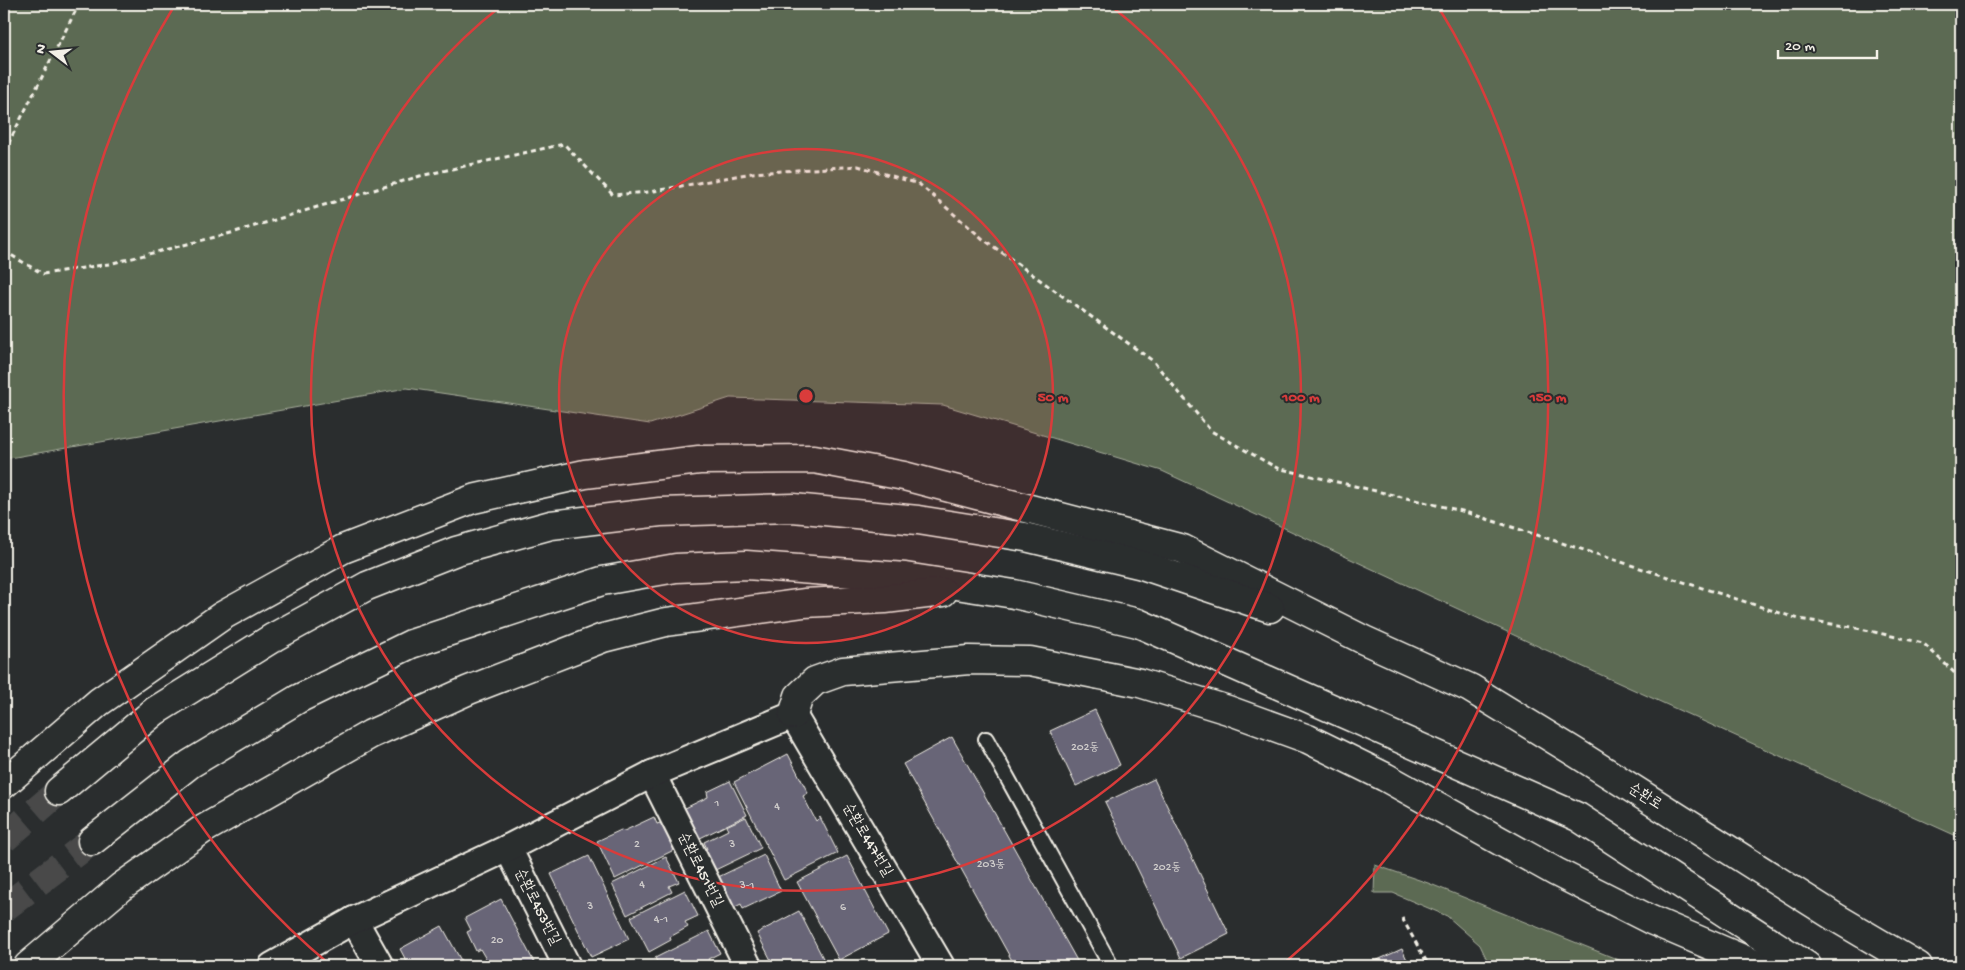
<svg xmlns="http://www.w3.org/2000/svg" width="1965" height="970" font-family="'Gochi Hand','Poor Story',sans-serif">
<style>
.green{fill:#5c6a52;stroke:#a8ae9d}
.building{fill:#686577;stroke:#f4f1e8}
.lines{fill:none;stroke-linecap:round;stroke-linejoin:round}
.secondary-tunnel{stroke:#484a4a;stroke-width:28;stroke-dasharray:28 14;stroke-linecap:butt}
.service-casing{stroke:#f4f1e8;stroke-width:18}
.minor-casing{stroke:#f4f1e8;stroke-width:30}
.secondary-casing{stroke:#f4f1e8;stroke-width:31}
.path{stroke:#f4f1e8;stroke-width:3;stroke-dasharray:5 4;stroke-linecap:butt}
.service{stroke:#2a2d2e;stroke-width:14}
.minor{stroke:#2a2d2e;stroke-width:26}
.secondary{stroke:#2a2d2e;stroke-width:28}
.ring{fill:none;stroke:#d93c3b;stroke-width:2.5}
.labels{text-anchor:middle;dominant-baseline:central;stroke-width:4;stroke-linejoin:round;paint-order:stroke}
.number-label{font-size:12px;fill:#d1cecc}
.street-label{font-size:15px;fill:#f4f1e8;stroke:#2a2d2e}
.centre{fill:#d93c3b;stroke:#2a2d2e;stroke-width:2.5}
.ring-label{font-size:15px;text-anchor:middle;font-weight:bold;fill:#d93c3b;stroke:#2a2d2e;stroke-width:4;stroke-linejoin:round;paint-order:stroke}
</style>
<rect width="100%" height="100%" fill="#2a2d2e"/>
<filter id="ink" filterUnits="userSpaceOnUse"><feTurbulence type="fractalNoise" baseFrequency=".02" numOctaves="2"/><feDisplacementMap in="SourceGraphic" scale="10" xChannelSelector="R" yChannelSelector="G"/><feConvolveMatrix kernelMatrix="1 2 1 2 8 2 1 2 1" color-interpolation-filters="sRGB"/></filter>
<g filter="url(#ink)">
<g class="green">
<path d="M4 4H1961V838L1546 650 1162 471 943 405 730 398 650 424 407 388 4 459Z"/>
<path d="M1375 865 1428 883 1634 966H1490L1480 945 1447 916 1393 893H1374Z"/>
</g>
<g class="building">
<path d="M1095 710 1120 765 1076 786 1050 731Z"/>
<path d="M952 737 1080 966H1015L903 764Z"/>
<path d="M788 754 808 793 803 796 816 821 820 817 838 853 784 880 734 782Z"/>
<path d="M1154 779 1229 934 1181 958 1105 802Z"/>
<path d="M730 781 747 815 692 842 677 812 708 797 707 792Z"/>
<path d="M654 817 657 824 663 822 676 849 615 879 597 841 621 830 624 831Z"/>
<path d="M746 817 761 848 709 873 700 853 707 849 704 842 728 830 726 826Z"/>
<path d="M764 855 781 891 743 909 741 904 727 911 712 880Z"/>
<path d="M589 856 629 939 591 957 551 874Z"/>
<path d="M847 856 888 934 839 960 797 882Z"/>
<path d="M666 857 679 882 669 886 672 892 627 915 612 884Z"/>
<path d="M685 890 698 916 685 922 688 927 670 937 671 940 649 952 631 917Z"/>
<path d="M501 899 536 966H490L480 949 476 951 467 932 471 930 465 918Z"/>
<path d="M799 911 827 966H774L757 933Z"/>
<path d="M442 926 464 966H409L400 949Z"/>
<path d="M709 931 720 953 708 959 712 966H659L655 958Z"/>
<path d="M1402 949 1410 966H1364Z"/>
</g>
<g class="lines">
<g class="secondary-tunnel">
<path d="M4 839 59 791"/>
<path d="M4 908 92 841"/>
</g>
<g class="service-casing">
<path id="service" d="M986 739 1111 966"/>
</g>
<g class="minor-casing">
<g id="minor">
<path d="M652 774 748 966"/>
<path d="M508 848 567 966"/>
<path d="M354 920 380 966"/>
<path d="M272 966 354 920 508 848 652 774 793 715 941 966"/>
</g>
</g>
<g class="secondary-casing">
<g id="secondary">
<path d="M793 715 799 696 815 681 843 671 969 660 1030 661 1140 683 1228 710 1308 739 1385 777 1556 872 1651 920 1759 966"/>
<path d="M4 784 99 702 222 616 343 549 473 499 585 474 699 460 814 459 904 476 1183 549 1364 640 1470 688 1573 751 1835 917 1918 966"/>
<path d="M59 791 155 711 274 637 367 586 456 551 551 525 660 512 793 508 918 520 1025 537 1142 565 1270 608"/>
<path d="M92 841 190 764 298 699 411 644 602 581 676 568 746 565 905 577 1014 594 1138 623 1578 817 1807 966"/>
<path d="M28 966 121 887 202 830 371 734 469 690 603 638 666 622 804 603 885 599 943 592"/>
</g>
</g>
<g class="path">
<path d="M4 152 79 4"/>
<path d="M4 251 43 274 109 264 235 232 420 176 564 144 613 195 649 192 752 173 858 166 919 184 983 239 1153 361 1211 431 1277 468 1462 511 1799 619 1852 627 1923 643 1961 679"/>
<path d="M1402 918 1429 966"/>
</g>
<use href="#service" class="service"/>
<use href="#minor" class="minor"/>
<use href="#secondary" class="secondary"/>
</g>
</g>
<circle cx="806" cy="396" r="247" fill="#d93c3b" fill-opacity=".12"/>
<g class="ring">
<circle cx="806" cy="396" r="247"/>
<path d="M1111 6A495 495 0 1 1 501 6"/>
<path d="M329 964A742 742 0 0 1 173 8M1439 8A742 742 0 0 1 1283 964"/>
</g>
<g class="labels">
<g class="number-label">
<text x="1085" y="748">202동</text>
<text x="717" y="804">1</text>
<text x="777" y="807">4</text>
<text x="637" y="845">2</text>
<text x="732" y="845">3</text>
<text x="991" y="865">203동</text>
<text x="1167" y="868">202동</text>
<text x="642" y="885">4</text>
<text x="747" y="886">3-1</text>
<text x="590" y="907">3</text>
<text x="843" y="908">6</text>
<text x="661" y="920">4-1</text>
<text x="497" y="941">20</text>
</g>
<g class="street-label">
<text transform="translate(1645 797) rotate(32)">순환로</text>
<text transform="translate(867 840) rotate(59)">순환로447번길</text>
<text transform="translate(700 870) rotate(63)">순환로451번길</text>
<text transform="translate(537 907) rotate(63)">순환로453번길</text>
</g>
</g>
<circle cx="806" cy="396" r="8" class="centre"/>
<g class="ring-label">
<text x="1053" y="401">50 m</text>
<text x="1301" y="401">100 m</text>
<text x="1548" y="401">150 m</text>
</g>
<rect width="1965" height="970" fill="none" stroke="#2a2d2e" stroke-width="20"/>
<rect x="10" y="10" width="1945" height="950" fill="none" stroke="#f4f1e8" stroke-width="2" filter="url(#ink)"/>
<g transform="translate(52 52) rotate(286)" stroke="#2a2d2e" stroke-width="4" paint-order="stroke">
<path d="M0-4L9 19L0 12L-9 19Z" fill="#f4f1e8"/>
<text y="-8" font-size="14" font-weight="bold" text-anchor="middle" fill="#f4f1e8">N</text>
</g>
<path d="M1778 50v8h99v-8" fill="none" stroke="#f4f1e8" stroke-width="2.5"/>
<text x="1785" y="50" font-size="15" fill="#f4f1e8" stroke="#2a2d2e" stroke-width="4" paint-order="stroke">20 m</text>
</svg>
